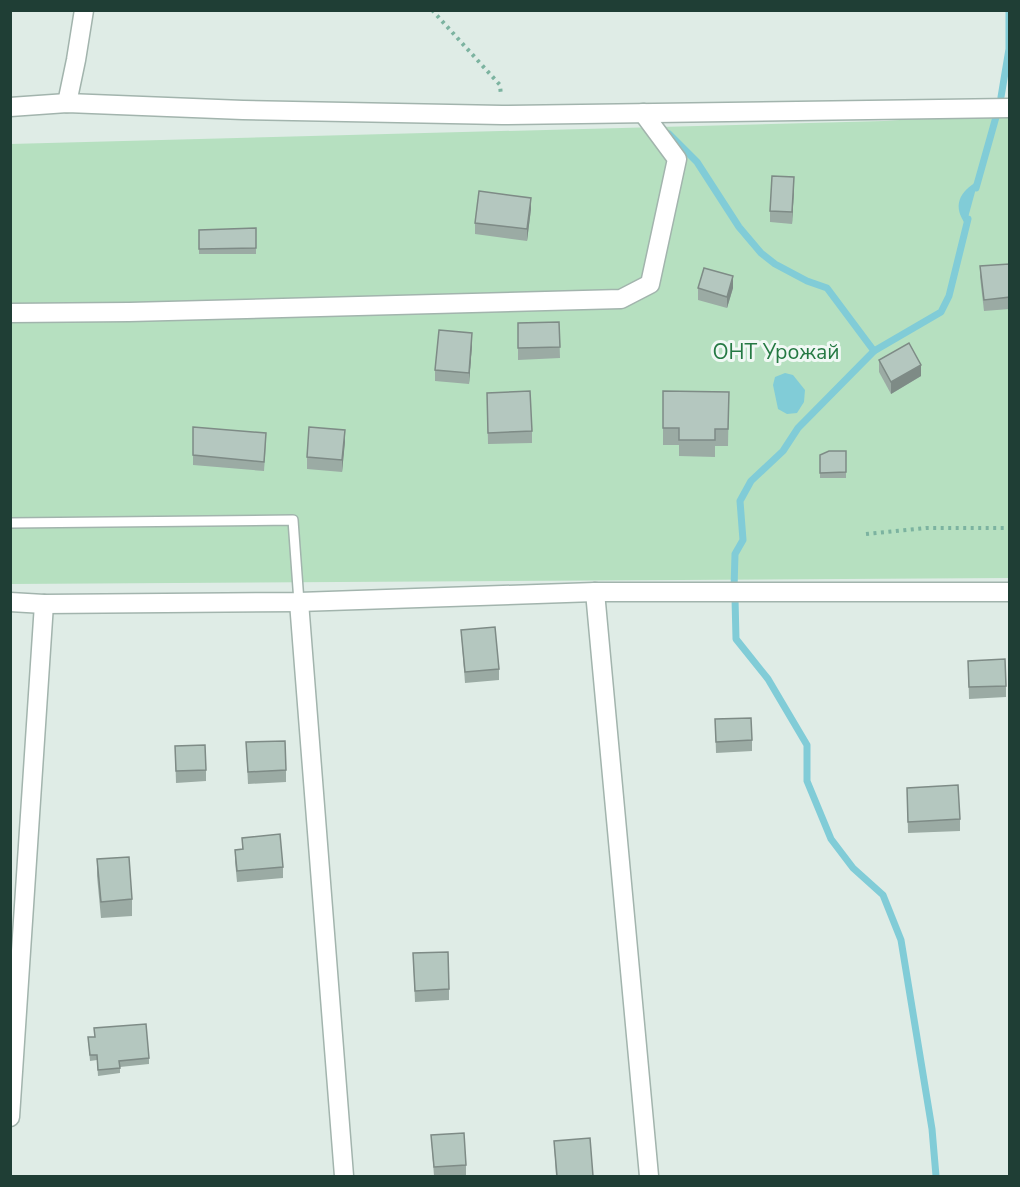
<svg xmlns="http://www.w3.org/2000/svg" width="1020" height="1187" font-family="'Nunito Sans',sans-serif">
<style>
.green{fill:#b6e0c0}
.water{fill:#81ccd7}
.lines{fill:none;stroke-linecap:round;stroke-linejoin:round}
.stream{stroke:#81ccd7;stroke-width:7}
.service-casing{stroke:#a2b4ad;stroke-width:12}
.minor-casing{stroke:#a2b4ad;stroke-width:21}
.path{stroke:#7cb3a0;stroke-width:4;stroke-dasharray:3 4.5;stroke-linecap:butt}
.service{stroke:#fff;stroke-width:9}
.minor{stroke:#fff;stroke-width:18}
.wall{fill:#9baba4}
.shaded-wall{fill:#7e8b86}
.building{fill:#b4c7bf;stroke:#7e8b86;stroke-width:1.5}
.labels{text-anchor:middle;dominant-baseline:central;stroke-width:6;stroke-linejoin:round;paint-order:stroke}
.park-label{font-size:21px;fill:#257943;stroke:#f0f8f4}
</style>
<rect width="100%" height="100%" fill="#dfece6"/>
<path class="green" d="M1009 113V578L11 584 10 144 884 121Z"/>
<g class="water">
<path d="M978 181 966 225C952 206 959 192 978 181Z"/>
<path d="M785 373 793 375 805 390 804 402 797 413 787 414 778 409 773 385 775 377Z"/>
</g>
<g class="lines">
<g class="stream">
<path d="M1001 97 1009 49V10"/>
<path d="M669 134 697 162 739 227 761 253 775 264 807 281 827 288 874 351"/>
<path d="M976 188 996 117"/>
<path d="M734 589 735 554 743 540 740 501 751 481 783 451 798 428 874 351 941 312 949 296 968 219"/>
<path d="M735 598 736 639 768 679 807 745V781L831 839 853 868 883 895 901 940 932 1129 936 1176"/>
</g>
<g class="service-casing">
<path id="service" d="M10 523 293 520 299 602"/>
</g>
<g class="minor-casing">
<g id="minor">
<path d="M67 103 76 60 84 10"/>
<path d="M10 107 67 103 243 110 502 115 1010 108"/>
<path d="M10 313 129 312 621 299 650 284 677 159 643 113"/>
<path d="M595 592 649 1176"/>
<path d="M10 602 44 604 299 602 595 592H1010"/>
<path d="M299 602 344 1176"/>
<path d="M10 1117 44 604"/>
</g>
</g>
<g class="path">
<path d="M432 10 500 85 501 96"/>
<path d="M866 534 926 528H1010"/>
</g>
<use href="#service" class="service"/>
<use href="#minor" class="minor"/>
</g>
<g class="wall">
<path d="M794 188 792 224 770 222V211Z"/>
<path d="M531 209 527 241 475 234V223Z"/>
<path d="M256 228V254H199V230Z"/>
<path d="M980 266 1010 270V309L984 311 980 277Z"/>
<path d="M698 288H733L727 308 698 300Z"/>
<path d="M559 322 560 358 518 360V323Z"/>
<path d="M472 345 469 384 435 381V370Z"/>
<path d="M879 360 921 376 891 394 879 372Z"/>
<path d="M663 391 729 392 728 446H715V457L679 456V445H663Z"/>
<path d="M487 393 532 431V443L488 444Z"/>
<path d="M193 427 266 442 264 471 193 465Z"/>
<path d="M345 441 342 472 307 469V457Z"/>
<path d="M846 451V478H820V455Z"/>
<path d="M461 630 499 669V680L465 683Z"/>
<path d="M968 661 1006 686V697L969 699Z"/>
<path d="M715 719 752 740V751L716 753Z"/>
<path d="M246 742 286 770V782L248 784Z"/>
<path d="M175 746 206 770V781L176 783Z"/>
<path d="M907 788 960 819V831L908 833Z"/>
<path d="M242 838 283 867V878L237 882 235 861V850L242 849Z"/>
<path d="M97 859 132 899V916L101 918 97 876Z"/>
<path d="M413 953 449 989V1000L415 1002Z"/>
<path d="M88 1037 149 1058V1064L120 1067V1073L98 1076 97 1060 90 1061Z"/>
<path d="M431 1135 466 1165V1176H434Z"/>
<path d="M554 1141 593 1176H556Z"/>
</g>
<g class="shaded-wall">
<path d="M794 177V188L792 224V212Z"/>
<path d="M531 198V209L527 241V229Z"/>
<path d="M733 276V288L727 308V297Z"/>
<path d="M472 333V345L469 384V373Z"/>
<path d="M921 365V376L891 394V382Z"/>
<path d="M345 430V441L342 472V460Z"/>
</g>
<g class="building">
<path d="M772 176 794 177 792 212 770 211Z"/>
<path d="M479 191 531 198 527 229 475 223Z"/>
<path d="M256 228V248L199 249V230Z"/>
<path d="M1009 264 1010 297 984 300 980 266Z"/>
<path d="M704 268 733 276 727 297 698 288Z"/>
<path d="M559 322 560 347 518 348V323Z"/>
<path d="M439 330 472 333 469 373 435 370Z"/>
<path d="M909 343 921 365 891 382 879 360Z"/>
<path d="M530 391 532 431 488 433 487 393Z"/>
<path d="M663 391 729 392 728 429H715V440H679V428H663Z"/>
<path d="M193 427 266 433 264 462 193 455Z"/>
<path d="M309 427 345 430 342 460 307 457Z"/>
<path d="M829 451H846V472L820 473V455Z"/>
<path d="M495 627 499 669 465 672 461 630Z"/>
<path d="M1005 659 1006 686 969 687 968 661Z"/>
<path d="M751 718 752 740 716 742 715 719Z"/>
<path d="M285 741 286 770 248 772 246 742Z"/>
<path d="M205 745 206 770 176 771 175 746Z"/>
<path d="M958 785 960 819 908 822 907 788Z"/>
<path d="M280 834 283 867 237 871 235 850 243 849 242 838Z"/>
<path d="M129 857 132 899 101 902 97 859Z"/>
<path d="M448 952 449 989 415 991 413 953Z"/>
<path d="M146 1024 149 1058 119 1061 120 1068 98 1070 97 1055H90L88 1037H95L94 1028Z"/>
<path d="M464 1133 466 1165 434 1167 431 1135Z"/>
<path d="M590 1138 593 1176H557L554 1141Z"/>
</g>
<g class="labels">
<g class="park-label">
<text x="776" y="352">ОНТ Урожай</text>
</g>
</g>
<rect width="1020" height="1187" fill="none" stroke="#1f3e35" stroke-width="24"/>
</svg>
